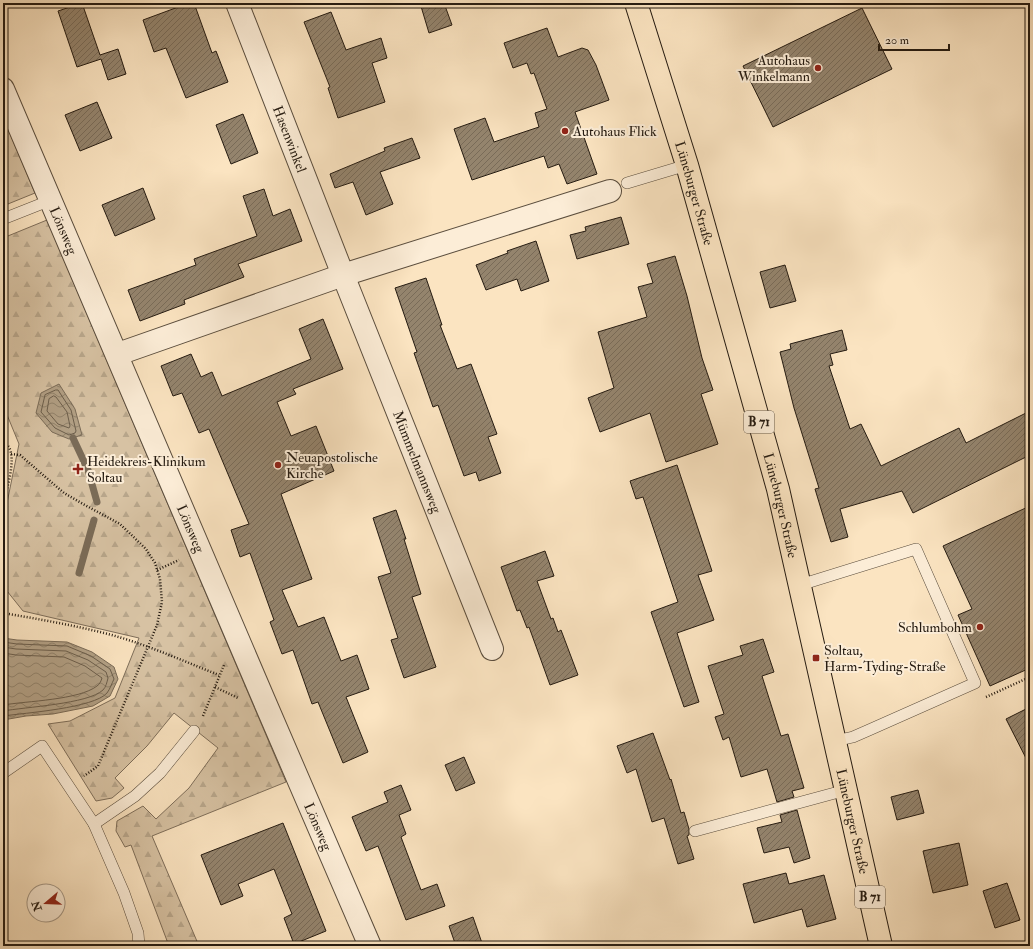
<svg xmlns="http://www.w3.org/2000/svg" width="1033" height="949" font-family="'IM FELL Double Pica',serif">
<style>
.forest{fill:url(#forest-firs);stroke:#7e6e5a}
.water{fill:url(#water-waves);stroke:#7a6b57}
.lines{fill:none;stroke-linecap:round;stroke-linejoin:round}
.shore{stroke:#6c5e4b;stroke-width:1}
.stream{stroke:#7a6b57;stroke-width:7}
.building{fill:url(#building-hatch);stroke:#251b11}
.lane-casing{stroke:#5a4d3d;stroke-width:12}
.street-casing{stroke:#5a4d3d;stroke-width:24}
.primary-casing{stroke:#251b11;stroke-width:24}
.path{stroke:#251b11;stroke-width:2.5;stroke-dasharray:1 2;stroke-linecap:butt}
.lane{stroke:#fcedd7;stroke-width:11}
.street{stroke:#fcedd7;stroke-width:22}
.primary{stroke:#fbe4c1;stroke-width:22}
.poi-dot{fill:#8f2418;stroke:#fcedd7;stroke-width:1.5}
.labels{text-anchor:middle;dominant-baseline:central;stroke-width:4;stroke-linejoin:round;paint-order:stroke}
.shield{fill:#fcedd7;stroke:#665a4c;stroke-width:1}
.shield-label{font-size:13px;font-weight:bold;fill:#251b11}
.poi-label{font-size:14px;fill:#251b11;stroke:#fcedd7;text-anchor:start}
.street-label{font-size:14px;fill:#251b11;stroke:#fcedd7}
</style>
<defs>
<pattern id="forest-firs" width="22" height="20" patternUnits="userSpaceOnUse"><rect width="22" height="20" fill="#d7c2a3"/><path d="M5 1l3.5 6h-7zM16 11l3.5 6h-7z" fill="#b8a68b"/></pattern>
<pattern id="water-waves" width="16" height="10" patternUnits="userSpaceOnUse"><rect width="16" height="10" fill="#b2a085"/><path d="M0 5q4-4 8 0t8 0" fill="none" stroke="#91826b"/></pattern>
<pattern id="building-hatch" width="6" height="6" patternUnits="userSpaceOnUse"><rect width="6" height="6" fill="#94846d"/><path d="M-1 1l2-2M0 6l6-6M5 7l2-2" fill="none" stroke="#796b58"/></pattern>
</defs>
<rect width="100%" height="100%" fill="#fbe4c1"/>
<filter id="stains"><feTurbulence type="fractalNoise" baseFrequency=".005" numOctaves="4"/><feColorMatrix values="0 0 0 0 .2 0 0 0 0 .09 0 0 0 0 .02 0 0 0 .5 -.17"/></filter>
<radialGradient id="worn" r=".72"><stop offset=".6" stop-color="#630" stop-opacity="0"/><stop offset="1" stop-color="#630" stop-opacity=".3"/></radialGradient>
<g class="forest">
<path d="M3 117 35 193 3 206Z"/>
<path d="M47 220 286 782 152 836 199 946H169L131 845 125 847 116 831 117 821 143 806 156 819 189 788 218 748 174 713 147 746 115 778 124 788 112 798 96 801 48 724 70 721 115 698 139 638 23 611 3 586V514L7 503 19 444 3 405V238Z"/>
</g>
<g class="water">
<path d="M59 384 75 409 82 435 69 439 52 432 36 413 41 393Z"/>
<path d="M3 638 17 640 67 642 92 652 114 667 118 679 110 696 93 706 53 714 26 716 3 720Z"/>
</g>
<g class="lines">
<g class="shore">
<path d="M56 390H58L71 410 76 431 75 433 69 435 55 428 41 412 45 395Z"/>
<path d="M54 396 56 397 67 412 70 426 69 428 58 424 47 411 49 399Z"/>
<path d="M3 642 17 644 67 646 91 656 110 669 114 679C112 683 110 689 107 693 94 708 25 713 3 716"/>
<path d="M3 647 16 649 66 651 88 660 106 672 108 678C107 682 106 687 103 690 88 704 25 707 3 711"/>
<path d="M3 653 16 655 64 657 85 666 102 678C101 681 100 684 97 686 79 700 27 701 3 705"/>
</g>
<g class="stream">
<path d="M73 438 88 470 97 502"/>
<path d="M79 573 94 520"/>
</g>
</g>
<g class="building">
<path d="M82 3 100 55 118 49 126 74 108 80 101 59 77 67 58 11Z"/>
<path d="M189 3H194L212 53 216 51 228 82 186 98 166 48 154 52 143 20Z"/>
<path d="M420 3H444L452 25 429 33Z"/>
<path d="M862 8 892 69 773 127 743 66Z"/>
<path d="M331 12 346 50 381 38 387 58 372 63 385 102 338 118 328 88 330 87 304 22Z"/>
<path d="M547 28 558 57 582 48 588 50 596 65 609 100 575 112 597 174 567 184 559 164 548 168 544 156 472 180 454 129 485 118 494 142 539 127 535 113 547 109 534 73 531 74 527 63 513 68 504 43Z"/>
<path d="M97 102 112 138 80 151 65 115Z"/>
<path d="M243 114 258 153 231 164 216 125Z"/>
<path d="M412 138 420 158 380 172 393 204 366 215 353 182 335 188 330 174 385 151 384 148Z"/>
<path d="M143 188 155 219 115 236 102 205Z"/>
<path d="M264 189 273 216 290 209 302 241 238 264 244 277 184 300 185 304 140 321 128 290 196 265 194 259 257 236 243 196Z"/>
<path d="M621 217 629 244 577 259 570 235 586 231 585 227Z"/>
<path d="M536 241 549 281 521 291 517 279 486 290 476 265 508 253 507 251Z"/>
<path d="M675 256 687 296 702 358 713 390 701 394 718 444 666 462 650 413 600 432 588 398 614 388 598 332 647 317 638 287 653 283 647 264Z"/>
<path d="M785 265 796 301 770 308 760 272Z"/>
<path d="M426 278 442 325H440L457 369 471 364 497 434 488 437 501 473 479 481 476 472 464 476 438 405 433 407 414 353 417 352 395 288Z"/>
<path d="M323 319 343 369 293 389 296 394 277 402 291 436 316 426 334 471 281 494 312 579 282 590 298 627 324 617 341 661 357 655 369 689 346 697 368 752 343 763 318 702 312 704 293 650 282 654 270 622 274 620 250 553 240 557 231 530 249 524 209 429 199 433 182 393 173 396 161 366 191 354 201 377 212 372 222 396 311 359 299 329Z"/>
<path d="M842 330 847 350 830 354 833 365 829 366 850 429 861 424 881 466 959 428 966 443 1030 411V455L913 513 902 491 840 509 848 537 831 542 815 489 819 488 794 408 780 352 791 349 790 344Z"/>
<path d="M677 465 712 571 698 575 714 620 677 633 699 702 684 707 651 612 678 602 643 497 636 499 630 481Z"/>
<path d="M1030 506V668L990 686 958 615 972 609 943 546Z"/>
<path d="M396 510 406 539H404L421 594 412 597 436 667 404 678 391 640 398 638 378 577 391 573 373 518Z"/>
<path d="M545 551 554 576 537 581 551 619 553 618 558 632 561 630 578 675 550 685 529 627 527 628 520 610 517 611 501 567Z"/>
<path d="M763 639 774 672 762 676 781 736 788 734 804 788 792 791 794 797 777 802 767 769 741 777 729 737 723 740 715 717 724 714 708 666 743 655 740 646Z"/>
<path d="M1030 707V766L1006 719Z"/>
<path d="M653 733 670 780 671 779 681 813 684 812 689 829V835L687 836 694 859 678 864 664 818 652 822 636 769 627 773 617 746Z"/>
<path d="M464 757 475 783 456 791 445 765Z"/>
<path d="M401 785 411 810 399 815 406 834 401 837 421 890 437 884 445 906 406 920 378 846 366 851 352 817 388 802 384 792Z"/>
<path d="M918 790 924 813 897 820 891 797Z"/>
<path d="M797 810 810 858 794 863 789 847 764 853 757 828 782 822 780 815Z"/>
<path d="M283 823 326 931 294 944 284 918 292 914 274 869 238 884 243 896 221 905 201 855Z"/>
<path d="M959 843 968 885 933 893 923 851Z"/>
<path d="M786 873 789 884 824 875 836 919 807 927 802 909 754 923 743 884Z"/>
<path d="M1007 883 1020 920 995 928 983 891Z"/>
<path d="M473 917 483 946H456L449 926Z"/>
</g>
<g class="lines">
<g class="lane-casing">
<g id="lane">
<path d="M627 183 687 165"/>
<path d="M3 219 51 200"/>
<path d="M800 585 916 549 975 683 869 730 853 737 835 741"/>
<path d="M3 773 42 746 94 824 124 893 138 933 139 946"/>
<path d="M94 824 135 796 160 773 194 731"/>
<path d="M695 831 846 790"/>
</g>
</g>
<g class="street-casing">
<g id="street">
<path id="s1" d="M237 3 343 275 492 649"/>
<path id="s2" d="M3 89C126 374 246 661 370 946"/>
<path d="M118 354 343 275 610 191"/>
</g>
</g>
<g class="primary-casing">
<g id="primary">
<path id="s3" d="M636 3 687 165 778 489 881 946"/>
</g>
</g>
<g class="path">
<path d="M3 443C3 443 8 446 8 446 17 457 7 490 3 502"/>
<path d="M11 454 20 455 64 493 83 504 120 524 146 549 155 563 160 579 162 602 157 625 98 766 84 776"/>
<path d="M157 570 179 560"/>
<path d="M3 613C38 619 73 625 108 634 146 644 183 661 219 675"/>
<path d="M215 687 238 698"/>
<path d="M986 697 1030 677"/>
<path d="M203 716 224 665"/>
</g>
<use href="#lane" class="lane"/>
<use href="#street" class="street"/>
<use href="#primary" class="primary"/>
</g>
<g class="poi-dot">
<circle cx="818" cy="68" r="4"/>
<circle cx="565" cy="131" r="4"/>
<circle cx="278" cy="465" r="4"/>
<path d="M76 463h4v4h4v4h-4v4h-4v-4h-4v-4h4z"/>
<circle cx="980" cy="627" r="4"/>
<rect x="812" y="654" width="8" height="8" rx="2"/>
</g>
<g class="labels">
<g class="shield">
<rect x="744" y="411" width="30" height="22" rx="3"/>
<rect x="855" y="886" width="30" height="22" rx="3"/>
</g>
<g class="shield-label">
<text x="759" y="422">B 71</text>
<text x="870" y="897">B 71</text>
</g>
<g class="poi-label">
<text x="810" y="60" text-anchor="end">Autohaus<tspan x="810" dy="16">Winkelmann</tspan></text>
<text x="573" y="131">Autohaus Flick</text>
<text x="286" y="457">Neuapostolische<tspan x="286" dy="16">Kirche</tspan></text>
<text x="87" y="461">Heidekreis-Klinikum<tspan x="87" dy="16">Soltau</tspan></text>
<text x="972" y="627" text-anchor="end">Schlumbohm</text>
<text x="824" y="650">Soltau,<tspan x="824" dy="16">Harm-Tyding-Straße</tspan></text>
</g>
<g class="street-label">
<text stroke="none"><textPath href="#s1" startOffset="146">Hasenwinkel</textPath></text>
<text stroke="none"><textPath href="#s3" startOffset="199">Lüneburger Straße</textPath></text>
<text stroke="none"><textPath href="#s2" startOffset="154">Lönsweg</textPath></text>
<text stroke="none"><textPath href="#s1" startOffset="493">Mümmelmannsweg</textPath></text>
<text stroke="none"><textPath href="#s3" startOffset="523">Lüneburger Straße</textPath></text>
<text stroke="none"><textPath href="#s2" startOffset="478">Lönsweg</textPath></text>
<text stroke="none"><textPath href="#s3" startOffset="847">Lüneburger Straße</textPath></text>
<text stroke="none"><textPath href="#s2" startOffset="802">Lönsweg</textPath></text>
</g>
</g>
<rect width="1033" height="949" fill="none" stroke="#fbe4c1" stroke-width="16"/>
<rect x="4" y="4" width="1025" height="941" fill="none" stroke="#251b11" stroke-width="2"/>
<rect x="8" y="8" width="1017" height="933" fill="none" stroke="#251b11"/>
<g transform="translate(46 903) rotate(251)"><circle r="19" fill="#fcedd7" stroke="#a69988"/>
<path d="M0-3L7 15L0 10L-7 15Z" fill="#8f2418"/>
<text y="-6" font-size="11" font-weight="bold" text-anchor="middle" fill="#251b11">N</text>
</g>
<path d="M879 44v6h70v-6" fill="none" stroke="#251b11" stroke-width="2"/>
<text x="885" y="44" font-size="12" fill="#251b11" stroke="#fcedd7" stroke-width="3" paint-order="stroke">20 m</text>
<rect width="100%" height="100%" filter="url(#stains)"/>
<rect width="100%" height="100%" fill="url(#worn)"/>
</svg>
